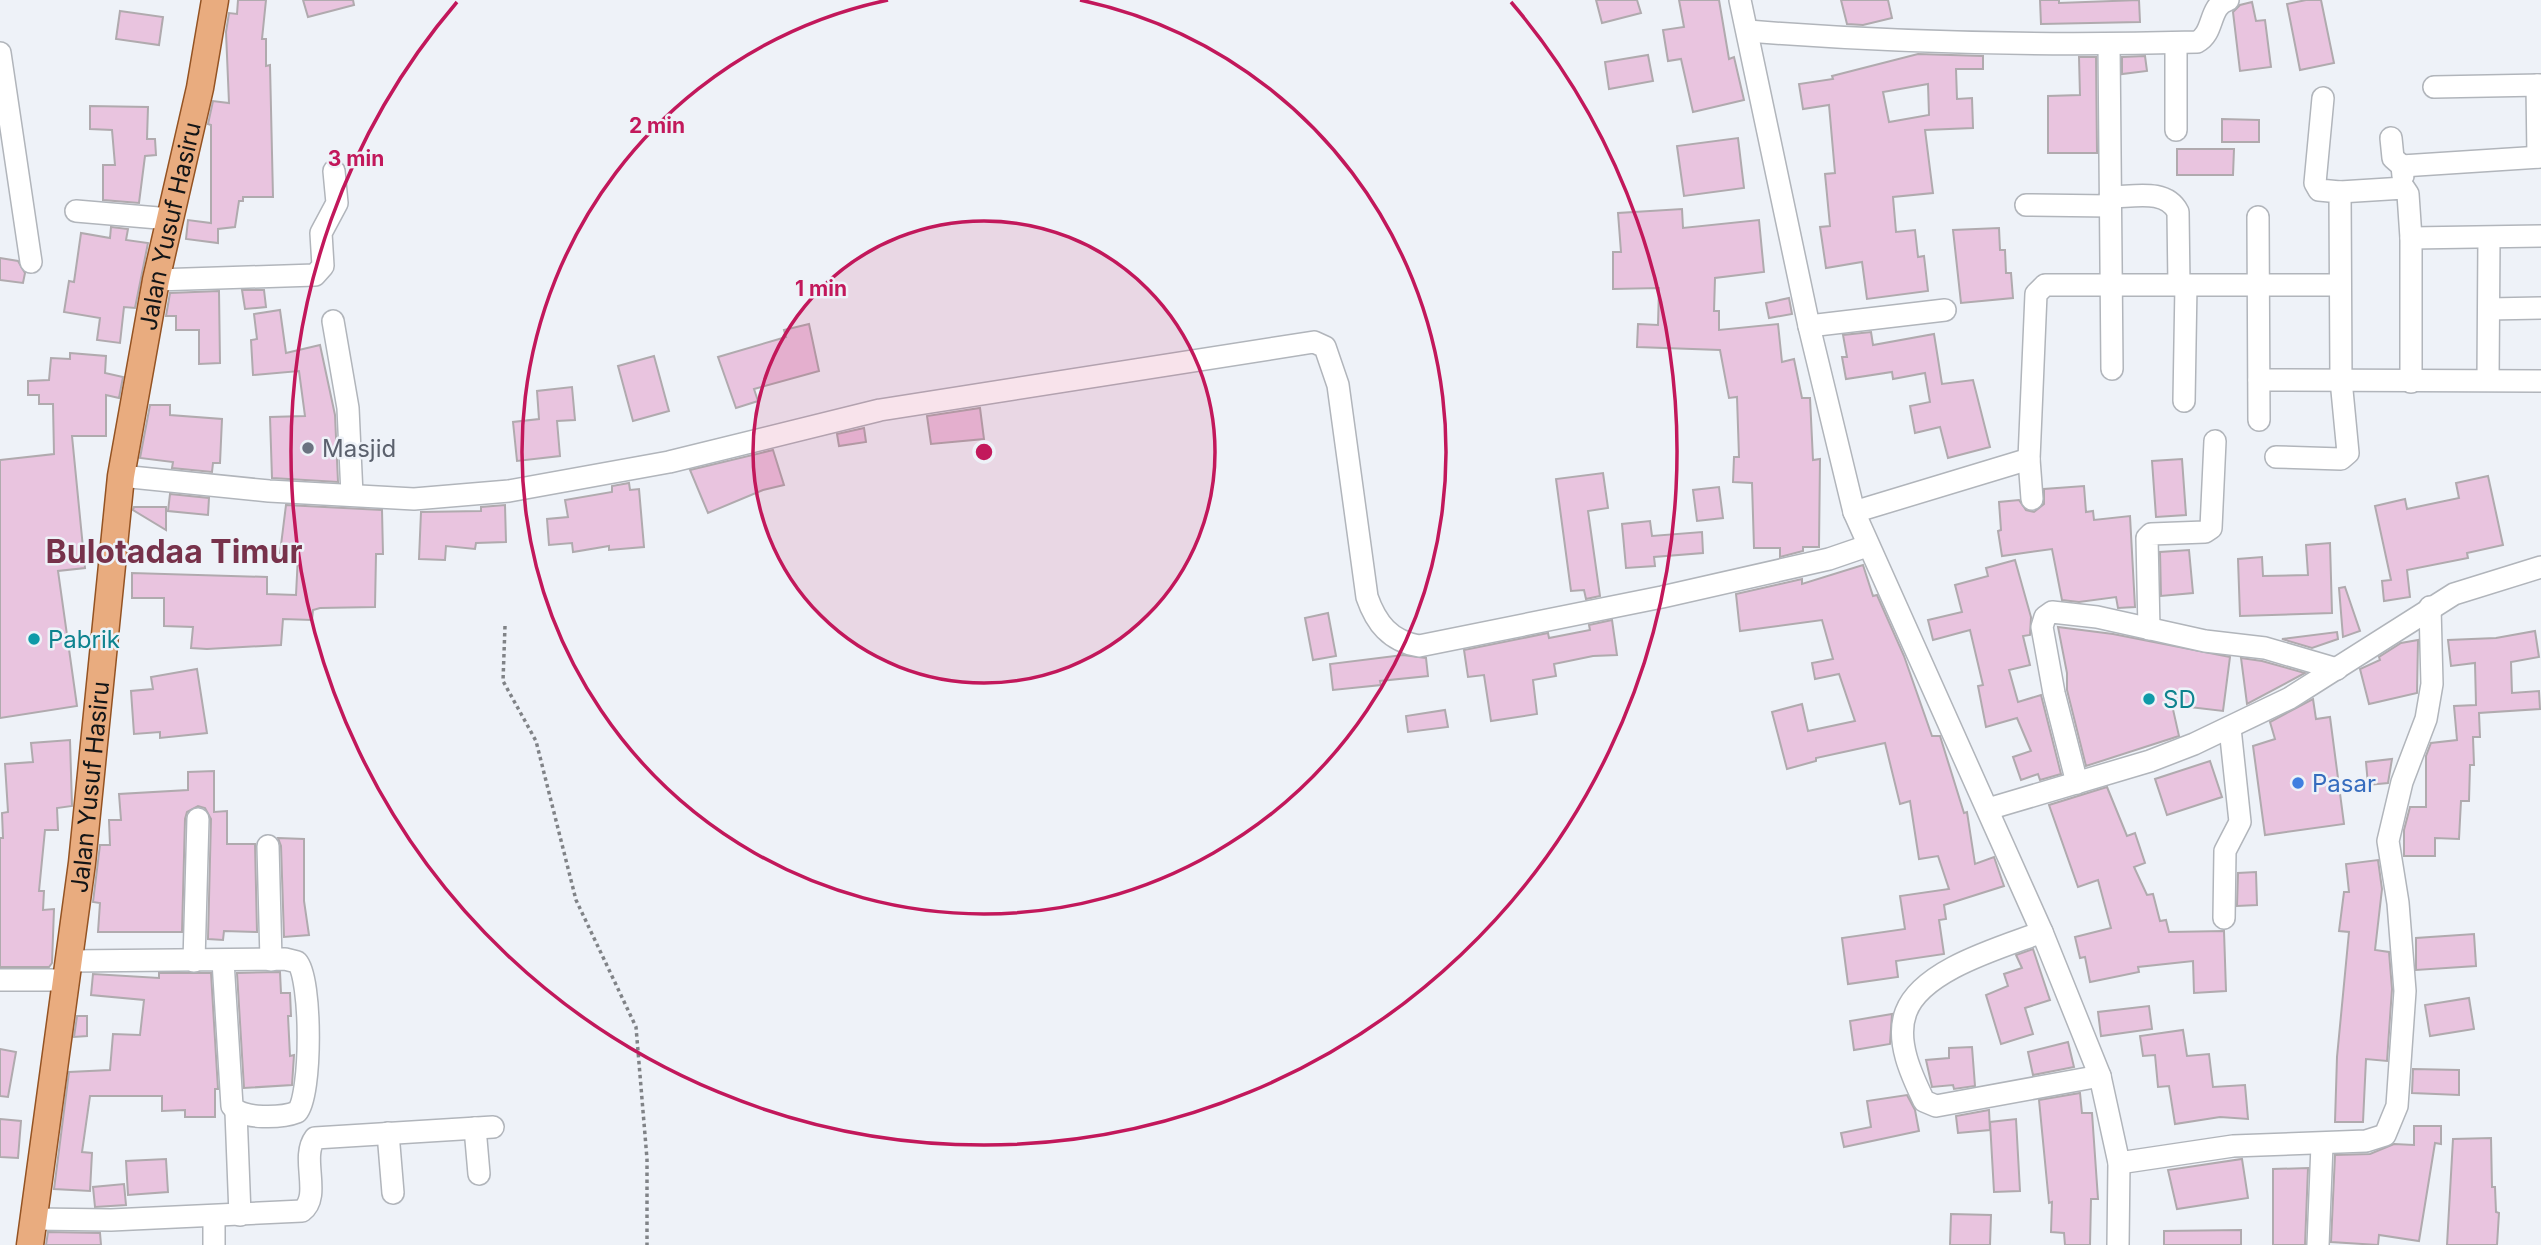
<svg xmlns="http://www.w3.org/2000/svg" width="2541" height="1245" font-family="Inter,sans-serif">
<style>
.building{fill:#e9c4df;stroke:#b0aaae;stroke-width:2;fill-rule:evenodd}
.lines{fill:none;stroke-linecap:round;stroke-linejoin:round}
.minor-casing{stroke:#b1b5bb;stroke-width:24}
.major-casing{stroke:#945323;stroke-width:29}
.path{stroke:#808387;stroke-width:3.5;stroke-dasharray:3.5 3.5;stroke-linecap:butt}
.minor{stroke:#fff;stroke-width:21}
.major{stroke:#e9ac7f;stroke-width:26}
.ring{fill:none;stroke:#c2185b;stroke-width:3.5}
.worship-dot{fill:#6b7280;stroke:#eef2f8;stroke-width:2.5}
.culture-dot{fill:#0f9aa8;stroke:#eef2f8;stroke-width:2.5}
.shop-dot{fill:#3f7fe0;stroke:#eef2f8;stroke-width:2.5}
.labels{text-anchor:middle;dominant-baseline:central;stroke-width:5;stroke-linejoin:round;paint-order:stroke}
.street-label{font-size:24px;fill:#131517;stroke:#eef2f8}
.worship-label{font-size:24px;fill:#5b616d;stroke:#eef2f8;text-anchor:start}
.culture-label{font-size:24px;fill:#0d838f;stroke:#eef2f8;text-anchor:start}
.shop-label{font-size:24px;fill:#366cbe;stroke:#eef2f8;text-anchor:start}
.district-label{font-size:32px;font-weight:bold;fill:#77324b;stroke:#eef2f8}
.centre{fill:#c2185b;stroke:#eef2f8;stroke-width:3.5}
.ring-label{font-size:21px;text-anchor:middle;font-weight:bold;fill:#c2185b;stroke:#eef2f8;stroke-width:5;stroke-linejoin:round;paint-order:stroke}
</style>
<rect width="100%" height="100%" fill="#eef2f8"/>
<g class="building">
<path d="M238 0H266L262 39H266V66L270 65 273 197H243V201H239L235 227 218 229V243L186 239 188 220 211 223V125L208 124 213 101 229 103 226 32 229 13 237 14Z"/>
<path d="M303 0H353L354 5 308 17Z"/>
<path d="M1596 0H1637L1641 13 1602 23Z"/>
<path d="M1679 0H1719L1729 59 1734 57 1744 100 1693 112 1681 59 1668 61 1663 30 1684 27Z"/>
<path d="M1841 0H1888L1892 18 1863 25 1847 24Z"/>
<path d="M2040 0H2059V3L2139 0 2140 22 2041 24Z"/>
<path d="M2306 0H2321L2334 63 2300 70 2287 4Z"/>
<path d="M2252 2 2256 21 2265 20 2271 67 2240 71 2233 12 2240 5Z"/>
<path d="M120 11 163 17 159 45 116 39Z"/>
<path d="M1918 54 1983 56V69H1956L1957 99 1972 98 1973 128 1925 130 1933 193 1893 197 1896 232 1915 230 1918 257 1924 256 1928 291 1867 299 1862 262 1826 268 1820 227 1830 226 1825 174 1835 173 1829 105 1803 109 1799 84 1833 79 1832 76ZM1928 84 1929 115 1889 122 1883 92Z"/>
<path d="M1648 55 1653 81 1609 89 1605 62Z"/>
<path d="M2145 56 2147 71 2122 74V57Z"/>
<path d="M2079 57H2096L2097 153H2048V96L2080 95Z"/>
<path d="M90 106 148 107 147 139H155L156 155 145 156 139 203 103 200V165H115L112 130 90 129Z"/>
<path d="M2222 119 2259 120V142H2222Z"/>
<path d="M1738 138 1744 188 1684 196 1677 146Z"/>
<path d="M2177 149H2234L2233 175H2177Z"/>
<path d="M1682 209 1683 228 1759 220 1764 272 1715 278 1714 311H1719V330L1778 324 1782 362 1794 359 1802 398H1810L1813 460 1820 459 1819 547H1803V551L1780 557V548H1754L1752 483 1733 482 1734 457H1739L1737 397 1729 398 1720 350 1637 347 1638 324 1658 325 1659 288 1613 289V252H1621L1618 213Z"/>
<path d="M111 227 128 229 126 240 148 243 135 308 124 307 120 343 97 340 100 318 64 312 69 281 74 282 81 233 110 238Z"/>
<path d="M1999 228 2000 250H2005L2006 273H2011L2013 298 1961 303 1953 230Z"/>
<path d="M0 258 18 261 25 273 23 283 0 280Z"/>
<path d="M242 290H264L266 307 245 309Z"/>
<path d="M219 291 220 363 199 364V330H176V316H166L170 293Z"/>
<path d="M1789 298 1792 314 1769 318 1766 303Z"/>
<path d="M280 310 286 353 320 345 335 415 338 482 272 478 270 417 305 416 299 371 253 375 251 340 257 339 254 314Z"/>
<path d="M809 324 819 371 754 389 758 401 736 408 718 357 786 337 784 330Z"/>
<path d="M1871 332 1873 345 1934 334 1942 384 1973 380 1990 447 1948 458 1940 427 1915 433 1910 406 1930 402 1925 373 1893 379 1892 372 1846 379 1842 357H1847L1843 335Z"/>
<path d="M70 353 106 356 105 373 123 377 119 398 106 395V436H72L85 568 58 571 77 706 0 718V460L54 454 53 404H39V395H28V381L49 380 51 358 70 359Z"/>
<path d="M654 356 669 411 633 421 618 366Z"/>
<path d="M572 387 575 420 557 421 560 456 517 461 513 422 539 419 537 391Z"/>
<path d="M150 405H170V415L222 419 220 463H213L212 472 172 468 173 462 140 458Z"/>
<path d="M980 408 984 439 931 444 927 416Z"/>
<path d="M864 428 866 442 839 446 837 434Z"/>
<path d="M773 450 784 485 763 490 708 513 690 470Z"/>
<path d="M2182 459 2186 515 2156 517 2152 461Z"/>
<path d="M1603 473 1608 508 1588 511 1600 596 1586 599 1584 590 1571 591 1556 479Z"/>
<path d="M2488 476 2503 545 2467 553 2468 558 2407 570 2410 597 2384 601 2382 581 2391 580 2375 506 2405 499 2407 509 2459 498 2456 483Z"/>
<path d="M629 483 630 490 639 489 644 547 609 550V546L573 552 572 543 549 545 547 519 568 517 565 500 612 492V486Z"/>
<path d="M2084 486 2086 512 2093 511 2094 520 2130 516 2135 607 2118 608 2116 597 2079 602 2062 600 2052 549 2002 556 1998 531 2001 530 1999 502 2019 500 2026 510 2034 512 2044 504V489Z"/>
<path d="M1719 487 1723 518 1697 521 1693 490Z"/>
<path d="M170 494 209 498 208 515 168 511Z"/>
<path d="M286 505 382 510 383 554H376L375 607 320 608 313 610 312 620 283 619 281 645 207 649 191 648 193 627 164 626V598H132V573L267 577V594L296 595 298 555 280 553Z"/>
<path d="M505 505 506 542 476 543 475 549 446 546 445 560 419 559 421 512 481 511V507Z"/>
<path d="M134 507H166V530L133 510Z"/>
<path d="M1650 521 1652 536 1702 532 1703 553 1654 557 1655 566 1626 568 1622 524Z"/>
<path d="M2330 543 2332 613 2240 616 2238 559 2262 557 2263 576 2308 575 2306 545Z"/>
<path d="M2189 550 2193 593 2161 596 2160 552Z"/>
<path d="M2015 560 2031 617 2030 635 2023 636 2030 665 2009 670 2018 702 2041 695 2061 774 2040 780 2038 774 2021 780 2013 757 2031 751 2017 718 1986 727 1978 686 1983 685 1970 630 1933 640 1928 620 1962 612 1955 585 1988 576 1986 568Z"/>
<path d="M1863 565 1873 596 1877 595 1904 656 1932 736H1940L1964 813 1967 812 1975 864 1994 857 2004 886 1944 905 1946 919 1939 920 1944 954 1896 961 1898 977 1848 984 1842 938 1905 929 1900 896 1949 889 1938 856 1919 859 1910 801 1900 804 1885 743 1816 758V761L1787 769 1772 712 1802 704 1808 731 1855 721 1839 674 1815 679 1812 663 1833 659 1822 620 1740 631 1736 594 1802 579V584Z"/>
<path d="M2345 587 2360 631 2343 637 2339 588Z"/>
<path d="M1328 613 1336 656 1313 660 1305 618Z"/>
<path d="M1612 620 1617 655 1593 656 1554 664 1556 676 1533 680 1537 714 1491 721 1484 675 1468 677 1464 650 1548 633 1549 638 1590 630 1589 625Z"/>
<path d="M2058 627 2113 634 2230 657 2223 711 2172 705 2179 736 2086 766 2067 690V673Z"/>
<path d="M2535 631 2539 657 2511 662 2512 693 2539 691 2540 709 2479 713 2480 737H2473L2474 765H2470L2469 801H2461L2459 839 2435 838V856H2404V830L2410 807H2426V756L2431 743 2457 740 2454 706 2476 705 2475 663 2451 666 2448 640 2496 638Z"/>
<path d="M2337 632 2338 639 2312 648 2282 639Z"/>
<path d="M2418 640 2417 693 2369 704 2360 669 2380 660 2379 657 2401 643Z"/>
<path d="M1403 655 1426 658 1428 676 1380 681 1381 685 1333 690 1330 664Z"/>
<path d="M2241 658 2262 661 2305 673 2247 704Z"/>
<path d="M197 669 207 733 160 738V732L134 734 131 691 153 689 151 677Z"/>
<path d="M2313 699 2316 719 2330 717 2344 824 2265 835 2253 746 2275 739 2270 722Z"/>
<path d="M1445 710 1448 727 1408 732 1406 716Z"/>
<path d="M70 740 72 806 57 808 58 830H45L39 891H44L43 910 54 909 52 963 49 967H0V838H3L2 813 8 812 5 764 33 762 31 743Z"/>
<path d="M2392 759 2388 783 2368 785 2366 762Z"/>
<path d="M2210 761 2222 797 2167 815 2155 779Z"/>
<path d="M214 771V812L227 811V844H255L257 932 224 931 223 940 208 939 211 819 205 808 198 806 187 812 185 819 182 932H98L100 903 93 902 100 845H110L109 820H121L119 794 188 790V772Z"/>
<path d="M2107 787 2127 836 2135 833 2145 863 2134 867 2147 895 2153 894 2160 921 2166 920 2169 932 2224 931 2226 991 2194 993 2193 961 2138 967 2139 972 2090 982 2085 957 2080 958 2075 937 2111 928 2098 880 2078 887 2049 805Z"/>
<path d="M278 838 304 839V901L309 935 284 937 281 846Z"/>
<path d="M2378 860 2382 889 2375 950 2389 952 2392 989 2387 1061 2366 1059 2363 1122H2335L2337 1057 2349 932 2339 931 2344 892H2349L2346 864Z"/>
<path d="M2256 872 2257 905 2237 906 2238 873Z"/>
<path d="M2474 934 2476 966 2416 970V938Z"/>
<path d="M2033 949 2050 1000 2025 1008 2033 1034 2001 1044 1986 995 2008 986 2004 974 2022 968 2016 955Z"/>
<path d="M280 972 281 993H290L291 1016H288L290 1056 294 1055 292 1085 244 1088 237 973Z"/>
<path d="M159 973H211L218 1089H215V1117H185V1110L162 1111V1096H90L82 1152 92 1153 90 1191 54 1189 69 1072 110 1070 113 1034 140 1035 144 1000 91 995 93 974 159 978Z"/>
<path d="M2469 998 2474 1029 2430 1036 2425 1005Z"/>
<path d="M2149 1006 2152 1029 2101 1036 2098 1012Z"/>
<path d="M1892 1014 1890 1044 1854 1050 1850 1021Z"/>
<path d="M77 1016H87V1036L74 1037Z"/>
<path d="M2183 1030 2187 1056 2209 1054 2213 1087 2245 1085 2248 1119 2220 1117 2175 1124 2169 1086 2158 1087 2155 1055 2143 1056 2140 1036Z"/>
<path d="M2068 1042 2074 1067 2033 1075 2028 1052Z"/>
<path d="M1972 1047 1975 1086 1954 1089 1953 1085 1932 1087 1926 1060 1949 1058V1048Z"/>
<path d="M0 1049 16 1052 8 1097 0 1096Z"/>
<path d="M2413 1069 2459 1070V1095L2412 1093Z"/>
<path d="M2080 1093 2082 1113H2092L2098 1199H2091L2090 1245H2065L2064 1233 2051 1232 2052 1202 2049 1203 2039 1100Z"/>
<path d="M1907 1095 1915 1110 1919 1131 1844 1147 1841 1133 1871 1127 1867 1101Z"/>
<path d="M1989 1110 1990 1130 1958 1133 1956 1116Z"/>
<path d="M0 1119 21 1121 18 1158 0 1157Z"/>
<path d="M2016 1119 2020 1191 1994 1192 1990 1122Z"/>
<path d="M2414 1126H2441V1144L2435 1143 2419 1241 2379 1235 2378 1245 2331 1242 2335 1155 2370 1154 2394 1144 2414 1145Z"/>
<path d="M2491 1138 2492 1187H2495L2496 1212 2499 1213 2497 1245H2447L2453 1139Z"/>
<path d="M166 1159 168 1192 128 1195 126 1161Z"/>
<path d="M2242 1159 2248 1198 2177 1209 2168 1170Z"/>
<path d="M2308 1168 2305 1245H2273V1169Z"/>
<path d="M124 1184 126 1205 95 1207 93 1187Z"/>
<path d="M1951 1214 1991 1215 1990 1245H1950Z"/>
<path d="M2241 1230V1245H2164V1231Z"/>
<path d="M48 1232 100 1233 101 1245H46Z"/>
</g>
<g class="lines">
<g class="minor-casing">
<g id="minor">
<path d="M1740 0 1809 326 1854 512 2042 932 2100 1076 2119 1163 2118 1245"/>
<path d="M1748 31C1897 43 2047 46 2197 42 2215 33 2208 6 2228 0"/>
<path d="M2176 43V130"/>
<path d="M2109 45 2112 369"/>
<path d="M0 53 31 262"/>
<path d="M2537 85 2538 157"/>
<path d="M2434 87 2541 85"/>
<path d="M2391 138 2393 158 2402 166 2403 176"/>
<path d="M2402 166 2541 157"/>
<path d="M2340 192 2404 188 2408 194 2411 238V382"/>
<path d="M2110 197C2133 197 2166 188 2178 212L2179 285"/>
<path d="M2026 205 2110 206"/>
<path d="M76 211 170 219"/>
<path d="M2258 217 2259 420"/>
<path d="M2411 238 2541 236"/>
<path d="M156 280 315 275 323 266 321 233 337 203 334 171"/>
<path d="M2489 309 2541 308"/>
<path d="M333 321 348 408 352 495"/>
<path d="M1809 326 1945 310"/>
<path d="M2259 380 2541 381"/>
<path d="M2488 380 2489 238"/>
<path d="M2184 401 2186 285"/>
<path d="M2276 457 2341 459 2348 453 2341 380 2340 192 2319 190 2315 183 2323 98"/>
<path d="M2029 459 2032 499"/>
<path d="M121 476 269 491 414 499 509 491 669 462 880 410 1314 342 1325 347 1338 385 1367 597C1376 623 1390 641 1419 646L1662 597 1829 559 1867 546"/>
<path d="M1854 512 2029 459 2036 294 2045 285H2339"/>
<path d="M2149 629 2147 538 2151 534 2205 532 2211 528 2215 441"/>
<path d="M2077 783 2054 693 2042 627 2045 617 2052 612 2097 617 2205 641 2265 648 2337 669"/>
<path d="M1988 809 2150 761 2194 744 2290 698 2454 594 2541 567"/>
<path d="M268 846 271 960"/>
<path d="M2224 918 2225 851 2240 822 2230 728"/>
<path d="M2042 932C2003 947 1922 969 1906 1012 1895 1041 1912 1076 1924 1101L1936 1106 2100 1076"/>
<path d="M70 961 285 959 297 962C312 978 312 1096 297 1112 282 1118 242 1120 232 1106L223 961"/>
<path d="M194 961 198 819"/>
<path d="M0 980H66"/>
<path d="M236 1112 240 1215"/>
<path d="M475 1128 479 1174"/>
<path d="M388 1133 393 1193"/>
<path d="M2119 1163 2233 1146 2366 1141 2385 1135 2397 1106 2405 991 2398 903 2388 841 2402 782 2426 719 2432 684 2430 607"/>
<path d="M34 1219 111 1220 302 1211C322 1196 300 1158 315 1138L493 1127"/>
<path d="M214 1245V1216"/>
<path d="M2318 1245 2322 1145"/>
</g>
</g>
<g class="major-casing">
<g id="major">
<path id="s1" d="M30 1245 82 863 121 476 156 280 200 88 215 0"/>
</g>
</g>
<path class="path" d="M505 626 503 681 536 741 576 900 636 1027 647 1159V1245"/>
<use href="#minor" class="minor"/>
<use href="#major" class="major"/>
</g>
<circle cx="984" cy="452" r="231" fill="#c2185b" fill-opacity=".12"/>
<g class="ring">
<circle cx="984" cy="452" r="231"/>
<path d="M1080 0A462 462 0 1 1 888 0"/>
<path d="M1511 2A693 693 0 1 1 457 2"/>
</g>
<circle class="worship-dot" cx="308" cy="448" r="7"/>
<g class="culture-dot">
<circle cx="34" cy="639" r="7"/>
<circle cx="2149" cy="699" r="7"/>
</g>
<circle class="shop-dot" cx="2298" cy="783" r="7"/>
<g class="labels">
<g class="street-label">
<text stroke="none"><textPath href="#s1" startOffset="1029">Jalan Yusuf Hasiru</textPath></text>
<text stroke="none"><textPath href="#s1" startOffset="462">Jalan Yusuf Hasiru</textPath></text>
</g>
<g class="worship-label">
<text x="322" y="448">Masjid</text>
</g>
<g class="culture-label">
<text x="48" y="639">Pabrik</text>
<text x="2163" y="699">SD</text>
</g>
<g class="shop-label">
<text x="2312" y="783">Pasar</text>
</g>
<g class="district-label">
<text x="174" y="551">Bulotadaa Timur</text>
</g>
</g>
<circle cx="984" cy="452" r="10" class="centre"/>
<g class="ring-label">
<text x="657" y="133">2 min</text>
<text x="356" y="166">3 min</text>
<text x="821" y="296">1 min</text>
</g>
</svg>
